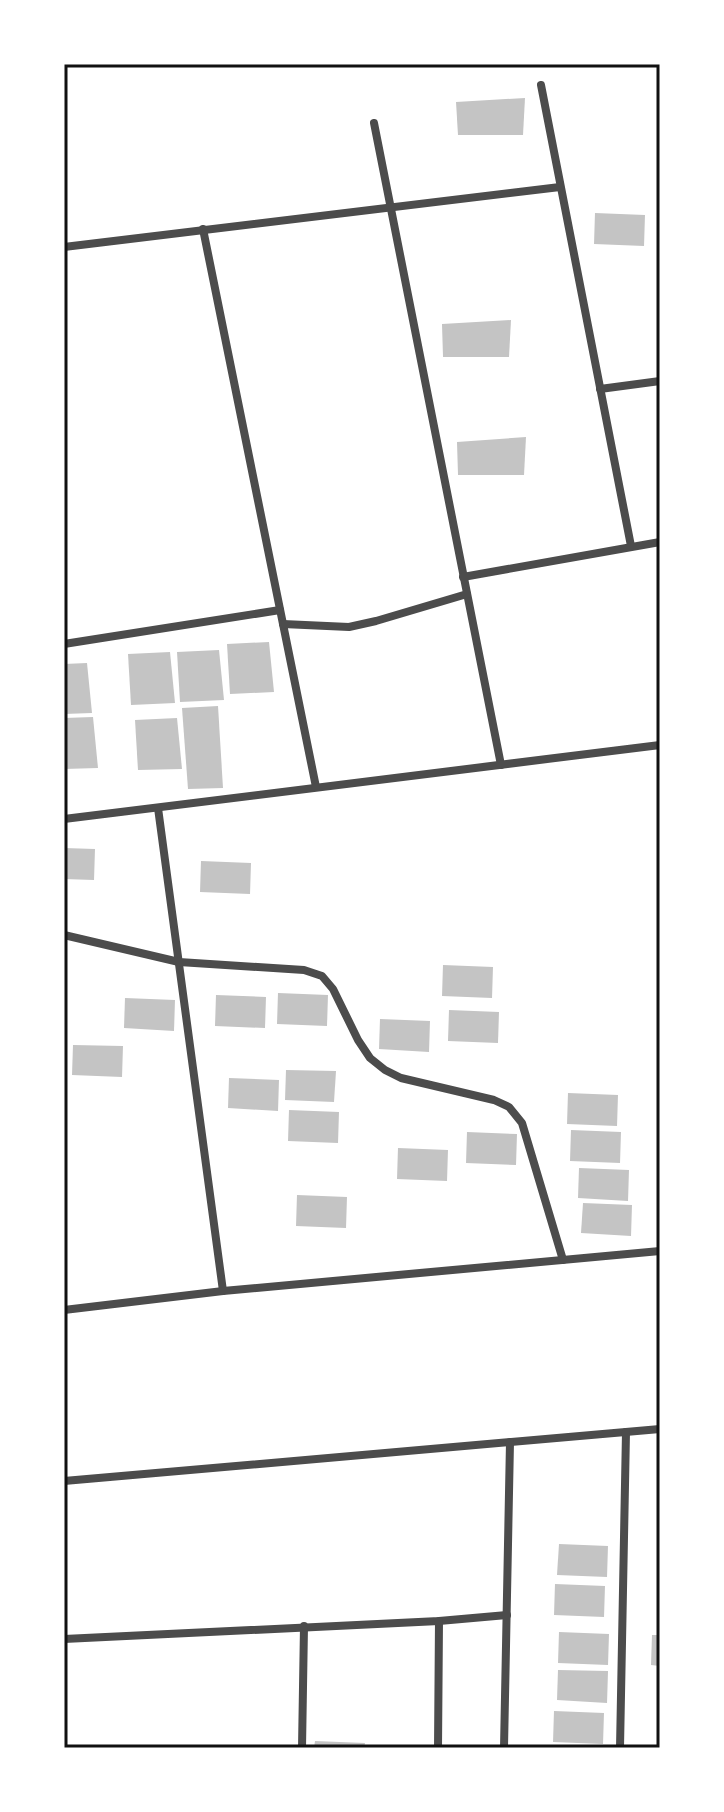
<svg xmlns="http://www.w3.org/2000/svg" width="724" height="1812" font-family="'Alegreya Sans',sans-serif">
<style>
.building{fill:#c4c4c4}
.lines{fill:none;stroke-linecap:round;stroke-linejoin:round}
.minor{stroke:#4c4c4c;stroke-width:8}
.neatline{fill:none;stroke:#111;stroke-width:3}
</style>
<rect width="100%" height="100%" fill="#fff"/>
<g class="building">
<path d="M525 98 523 135H458L456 102Z"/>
<path d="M595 213 645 215 644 246 594 244Z"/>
<path d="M511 320 509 357H443L442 324Z"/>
<path d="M526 437 524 475H458L457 442Z"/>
<path d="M269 642 274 692 230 694 227 644Z"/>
<path d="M219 650 224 700 180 702 177 652Z"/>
<path d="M170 652 175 703 131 705 128 654Z"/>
<path d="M87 663 92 713 64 714V664Z"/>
<path d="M218 706 223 788 188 789 182 708Z"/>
<path d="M93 717 98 768 64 769V718Z"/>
<path d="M177 718 182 769 138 770 135 720Z"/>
<path d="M64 848 95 849 94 880 64 879Z"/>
<path d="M201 861 251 863 250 894 200 892Z"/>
<path d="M443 965 493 967 492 998 442 996Z"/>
<path d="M278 993 328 995 327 1026 277 1024Z"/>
<path d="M216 995 266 997 265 1028 215 1026Z"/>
<path d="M125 998 175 1000 174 1031 124 1028Z"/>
<path d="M449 1010 499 1012 498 1043 448 1041Z"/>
<path d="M380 1019 430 1021 429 1052 379 1049Z"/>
<path d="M73 1045 123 1046 122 1077 72 1075Z"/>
<path d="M286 1070 336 1071 334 1102 285 1100Z"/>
<path d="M229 1078 279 1080 278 1111 228 1108Z"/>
<path d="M568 1093 618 1095 617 1126 567 1124Z"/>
<path d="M289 1110 339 1112 338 1143 288 1141Z"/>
<path d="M571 1130 621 1132 620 1163 570 1161Z"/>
<path d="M467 1132 517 1134 516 1165 466 1163Z"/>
<path d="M398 1148 448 1150 447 1181 397 1179Z"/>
<path d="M579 1168 629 1170 628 1201 578 1198Z"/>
<path d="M297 1195 347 1197 346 1228 296 1226Z"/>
<path d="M583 1203 632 1205 631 1236 581 1233Z"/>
<path d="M559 1544 608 1546 607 1577 557 1575Z"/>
<path d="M555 1584 605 1586 604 1617 554 1615Z"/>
<path d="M559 1632 609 1634 608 1665 558 1663Z"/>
<path d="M652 1635H660V1666L651 1665Z"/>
<path d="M558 1670 608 1671 607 1703 557 1700Z"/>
<path d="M554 1711 604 1713 603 1744 553 1742Z"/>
<path d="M315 1741 365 1743 364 1748H314Z"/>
</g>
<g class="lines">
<g class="minor">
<path d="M541 85 631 546"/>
<path d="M374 123 501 765"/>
<path d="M203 229 316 787"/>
<path d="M64 247 560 187"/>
<path d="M600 389 660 381"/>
<path d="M463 577 660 542"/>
<path d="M283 624 349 627 376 621 467 594"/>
<path d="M64 644 280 610"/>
<path d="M158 808 223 1291"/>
<path d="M64 819 660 745"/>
<path d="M64 935 179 962 304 970 322 976 333 989 358 1040 370 1058 385 1070 401 1078 494 1100 509 1107 522 1123 563 1260"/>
<path d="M64 1310 223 1291 660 1251"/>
<path d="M64 1481 660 1429"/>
<path d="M64 1639 439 1621 507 1615"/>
<path d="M302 1748 304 1626"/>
<path d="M438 1748 439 1621"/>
<path d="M504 1748 510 1442"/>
<path d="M620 1748 626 1432"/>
</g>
</g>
<rect width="724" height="1812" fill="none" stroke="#ffffff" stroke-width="132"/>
<rect x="66" y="66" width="592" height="1680" class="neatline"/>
</svg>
